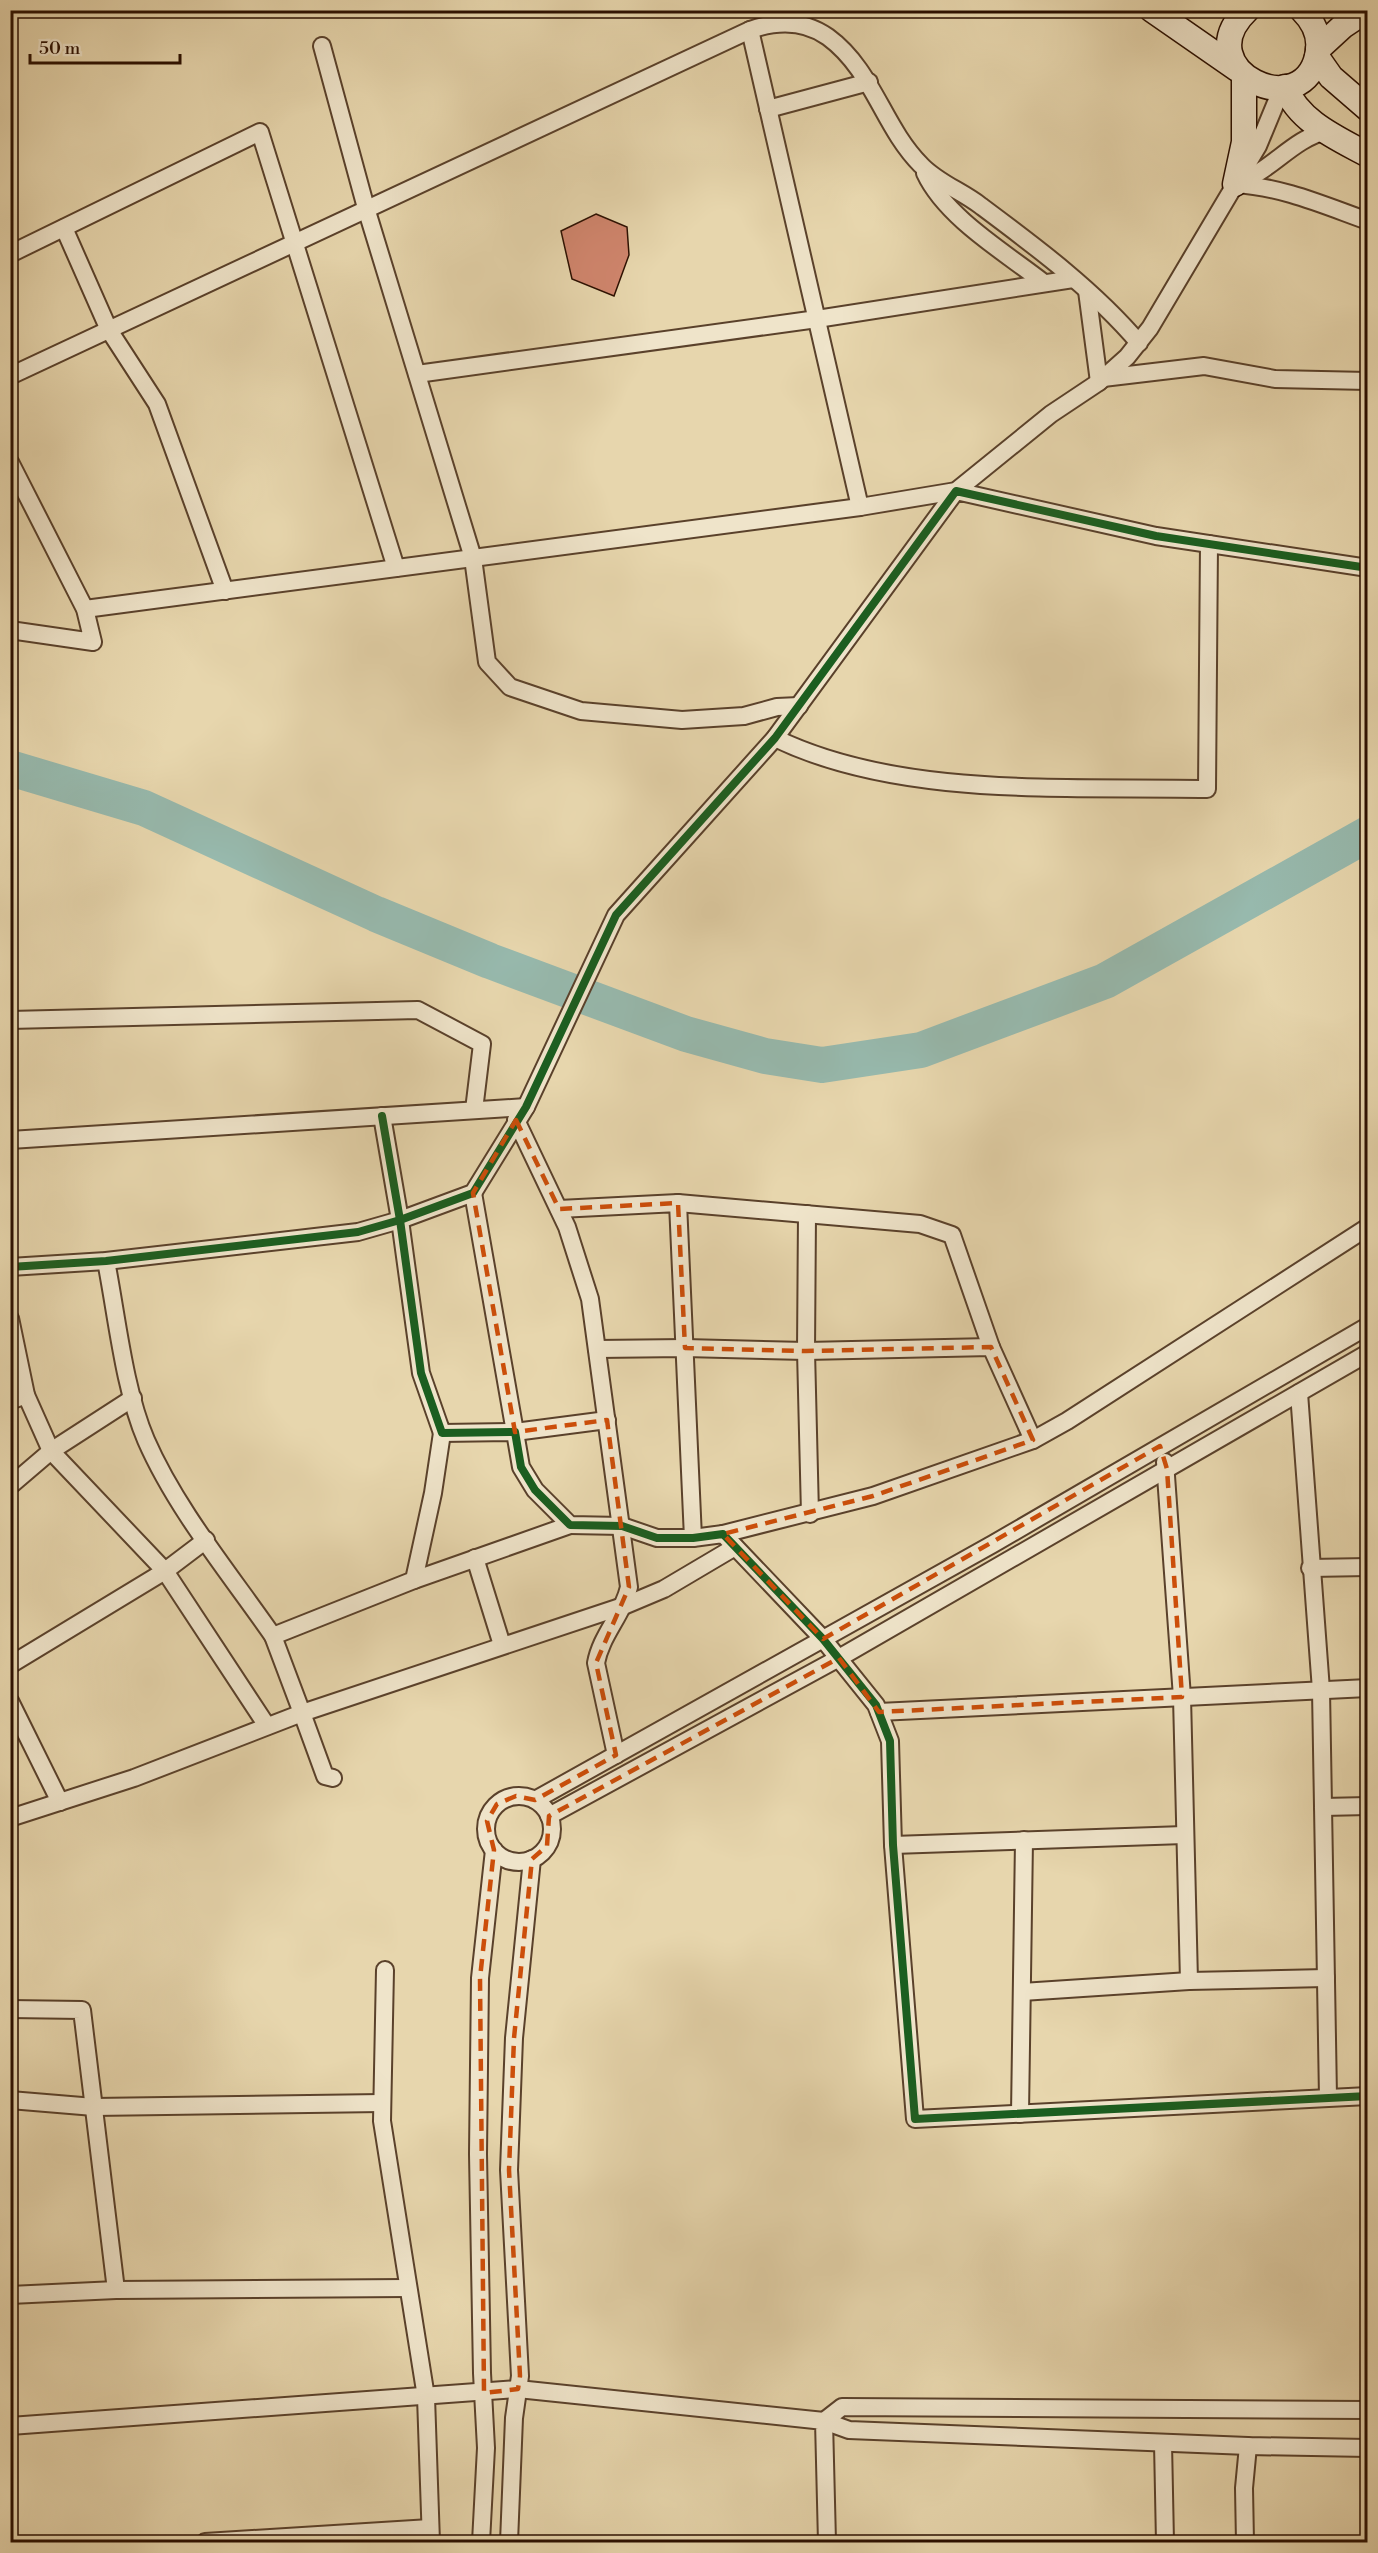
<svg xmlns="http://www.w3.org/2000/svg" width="1378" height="2553" font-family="'Libre Bodoni',serif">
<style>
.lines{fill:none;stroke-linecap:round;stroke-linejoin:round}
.river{stroke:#97b9ad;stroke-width:36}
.building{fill:#d0856d;stroke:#2b0f00;stroke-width:1.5}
.street-casing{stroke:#5a412b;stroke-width:20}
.secondary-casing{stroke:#2b0f00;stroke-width:27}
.street{stroke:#efe4ca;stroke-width:16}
.secondary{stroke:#efe4ca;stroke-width:24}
.cycleway-casing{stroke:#efe4ca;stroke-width:11}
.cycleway{stroke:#1b5e20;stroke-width:8}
.marked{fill:none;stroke:#cc4e0a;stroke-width:4.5;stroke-dasharray:12 8;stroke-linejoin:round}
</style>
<rect width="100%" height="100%" fill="#e7d6ad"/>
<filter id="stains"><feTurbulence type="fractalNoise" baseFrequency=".00333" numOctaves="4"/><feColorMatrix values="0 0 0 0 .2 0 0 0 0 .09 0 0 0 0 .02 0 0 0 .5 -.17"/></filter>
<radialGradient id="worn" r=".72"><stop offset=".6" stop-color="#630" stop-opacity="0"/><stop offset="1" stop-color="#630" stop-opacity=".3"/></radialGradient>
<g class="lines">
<path class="river" d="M10 768 144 808 376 914 490 961 686 1034 765 1056 822 1065 921 1050 1105 981 1368 834"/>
</g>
<path class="building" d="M596 214 627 227 629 255 614 296 572 279 561 231Z"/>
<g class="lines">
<g class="street-casing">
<g id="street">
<path d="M750 30 860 507"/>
<path d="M322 46 366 208 473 558 487 662 510 687 581 711 682 720 744 716 777 707 799 706"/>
<path d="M768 109 869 82"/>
<path d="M925 173C946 218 1006 253 1044 283"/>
<path d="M1238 183C1272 170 1293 139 1326 131"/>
<path d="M1235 184C1283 187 1323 205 1368 221"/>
<path d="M64 228 109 330 157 404 225 591"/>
<path d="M10 254 260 132 396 568"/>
<path d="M1087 291 1099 382"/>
<path d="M417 374 817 319 1073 279"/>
<path d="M10 376 750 30C776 21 804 20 828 37 873 70 883 127 921 165 938 183 962 191 981 206 1036 247 1094 290 1139 343"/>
<path d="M1103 378 1204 366 1275 379 1368 381"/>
<path d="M10 462 85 609 93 642 10 630"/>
<path d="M85 609 860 507 956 491 1051 414 1099 382 1127 357 1150 328 1258 146 1282 88"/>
<path d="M775 738C900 799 1070 786 1207 789L1209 544"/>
<path d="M10 1020 418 1010 482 1044 474 1110"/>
<path d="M382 1116 400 1220 421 1373 442 1433 515 1432 521 1467 535 1490 570 1525 622 1526 657 1538H693L723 1534 823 1639 876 1705 890 1741 893 1845 915 2119 1368 2096"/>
<path d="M516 1120 567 1227 590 1299 629 1587C623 1615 601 1635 596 1663L616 1755"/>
<path d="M10 1140 526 1107"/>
<path d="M473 1193 515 1432 607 1420"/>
<path d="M678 1203 920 1224 952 1235 991 1347"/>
<path d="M559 1209 678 1203 693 1538"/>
<path d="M807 1214 806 1351 810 1514"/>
<path d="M106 1261C117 1317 124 1389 146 1440 176 1509 230 1574 273 1636"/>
<path d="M10 1267 106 1261 358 1232 400 1220 473 1193 526 1107 616 915 775 738 956 491 1156 536 1368 568"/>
<path d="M10 1318 26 1395 51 1451 165 1571 267 1726"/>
<path d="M597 1349 685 1348 806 1351 991 1347 1033 1440"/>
<path d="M1299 1393 1321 1690 1328 2097"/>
<path d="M10 1401 26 1395"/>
<path d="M1165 1462 1182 1697 1189 1981"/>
<path d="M10 1486 51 1451 133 1398"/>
<path d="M723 1534 873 1496 1033 1440 1067 1421 1368 1227"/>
<path d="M475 1558 502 1645"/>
<path d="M1310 1568 1368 1567"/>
<path d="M414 1580 570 1525"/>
<path d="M10 1665 165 1571 206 1540"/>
<path d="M10 1701 60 1802"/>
<path d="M879 1712 1368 1688"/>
<path d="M333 1778 325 1776 302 1713 626 1605 664 1589 735 1547"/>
<circle cx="519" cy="1829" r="33"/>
<path d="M535 1800 993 1544 1368 1326"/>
<path d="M1323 1807 1368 1806"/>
<path d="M549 1816 839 1658 1368 1353"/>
<path d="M10 1818 134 1778 302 1713 273 1636 414 1580 433 1493 442 1433"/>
<path d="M893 1845 1184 1835"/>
<path d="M385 1970 382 2121 426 2397 431 2542"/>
<path d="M1022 1992 1189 1981 1326 1978"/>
<path d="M10 2009 82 2010 116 2290"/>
<path d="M10 2100 94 2107 382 2103"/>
<path d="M1020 2114 1024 1840"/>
<path d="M10 2295 116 2290 408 2288"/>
<path d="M1368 2410 842 2407 824 2421 849 2430 1248 2446 1368 2448"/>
<path d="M10 2426 518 2389 824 2421 827 2542"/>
<path d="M1163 2443 1165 2542"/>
<path d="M205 2542 430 2528"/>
<path d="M481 2542 486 2448 482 2373 478 2154 480 1978 494 1850"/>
<path d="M509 2542 514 2418 520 2376 509 2170 514 2038 532 1859"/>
<path d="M1245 2542 1244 2488 1248 2446"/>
</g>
</g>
<g class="secondary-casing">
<g id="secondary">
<path d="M1152 10 1237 69"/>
<path d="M1247 10C1184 70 1307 128 1318 51 1320 36 1313 21 1302 10"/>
<path d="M1318 49 1343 26 1367 10"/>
<path d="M1317 57 1331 77 1368 109"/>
<path d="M1285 87C1299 122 1337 138 1368 155"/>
<path d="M1235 184 1244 142V77"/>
</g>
</g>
<use href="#street" class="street"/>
<use href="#secondary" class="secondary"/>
<g class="cycleway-casing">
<g id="cycleway">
<path d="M382 1116 400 1220 421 1373 442 1433 515 1432 521 1467 535 1490 570 1525 622 1526 657 1538H693L723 1534 823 1639 876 1705 890 1741 893 1845 915 2119 1368 2096"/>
<path d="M10 1267 106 1261 358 1232 400 1220 473 1193 526 1107 616 915 775 738 956 491 1156 536 1368 568"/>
</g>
</g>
<use href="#cycleway" class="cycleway"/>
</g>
<path class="marked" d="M516 1120 559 1209 678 1203 685 1348 806 1351 991 1347 1033 1440 873 1496 723 1534 823 1639 1160 1446 1167 1469 1182 1697 879 1712 839 1658 549 1816 547 1846 532 1859 514 2038 509 2170 520 2376 518 2389 484 2393 480 1978 494 1850 487 1821 497 1804 516 1796 535 1800 616 1755 596 1663 629 1587 607 1420 515 1432 473 1193Z"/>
<rect width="1378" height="2553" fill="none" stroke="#e7d6ad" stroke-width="36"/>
<rect x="12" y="12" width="1354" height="2529" fill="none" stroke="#2b0f00" stroke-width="3"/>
<rect x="18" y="18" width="1342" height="2517" fill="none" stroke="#2b0f00" stroke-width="1.5"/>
<path d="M30 54v9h150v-9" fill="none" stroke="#2b0f00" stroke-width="3"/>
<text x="39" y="54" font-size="18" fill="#2b0f00" stroke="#efe4ca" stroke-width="4.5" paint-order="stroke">50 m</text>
<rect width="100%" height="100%" filter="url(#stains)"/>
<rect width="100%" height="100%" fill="url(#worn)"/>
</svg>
